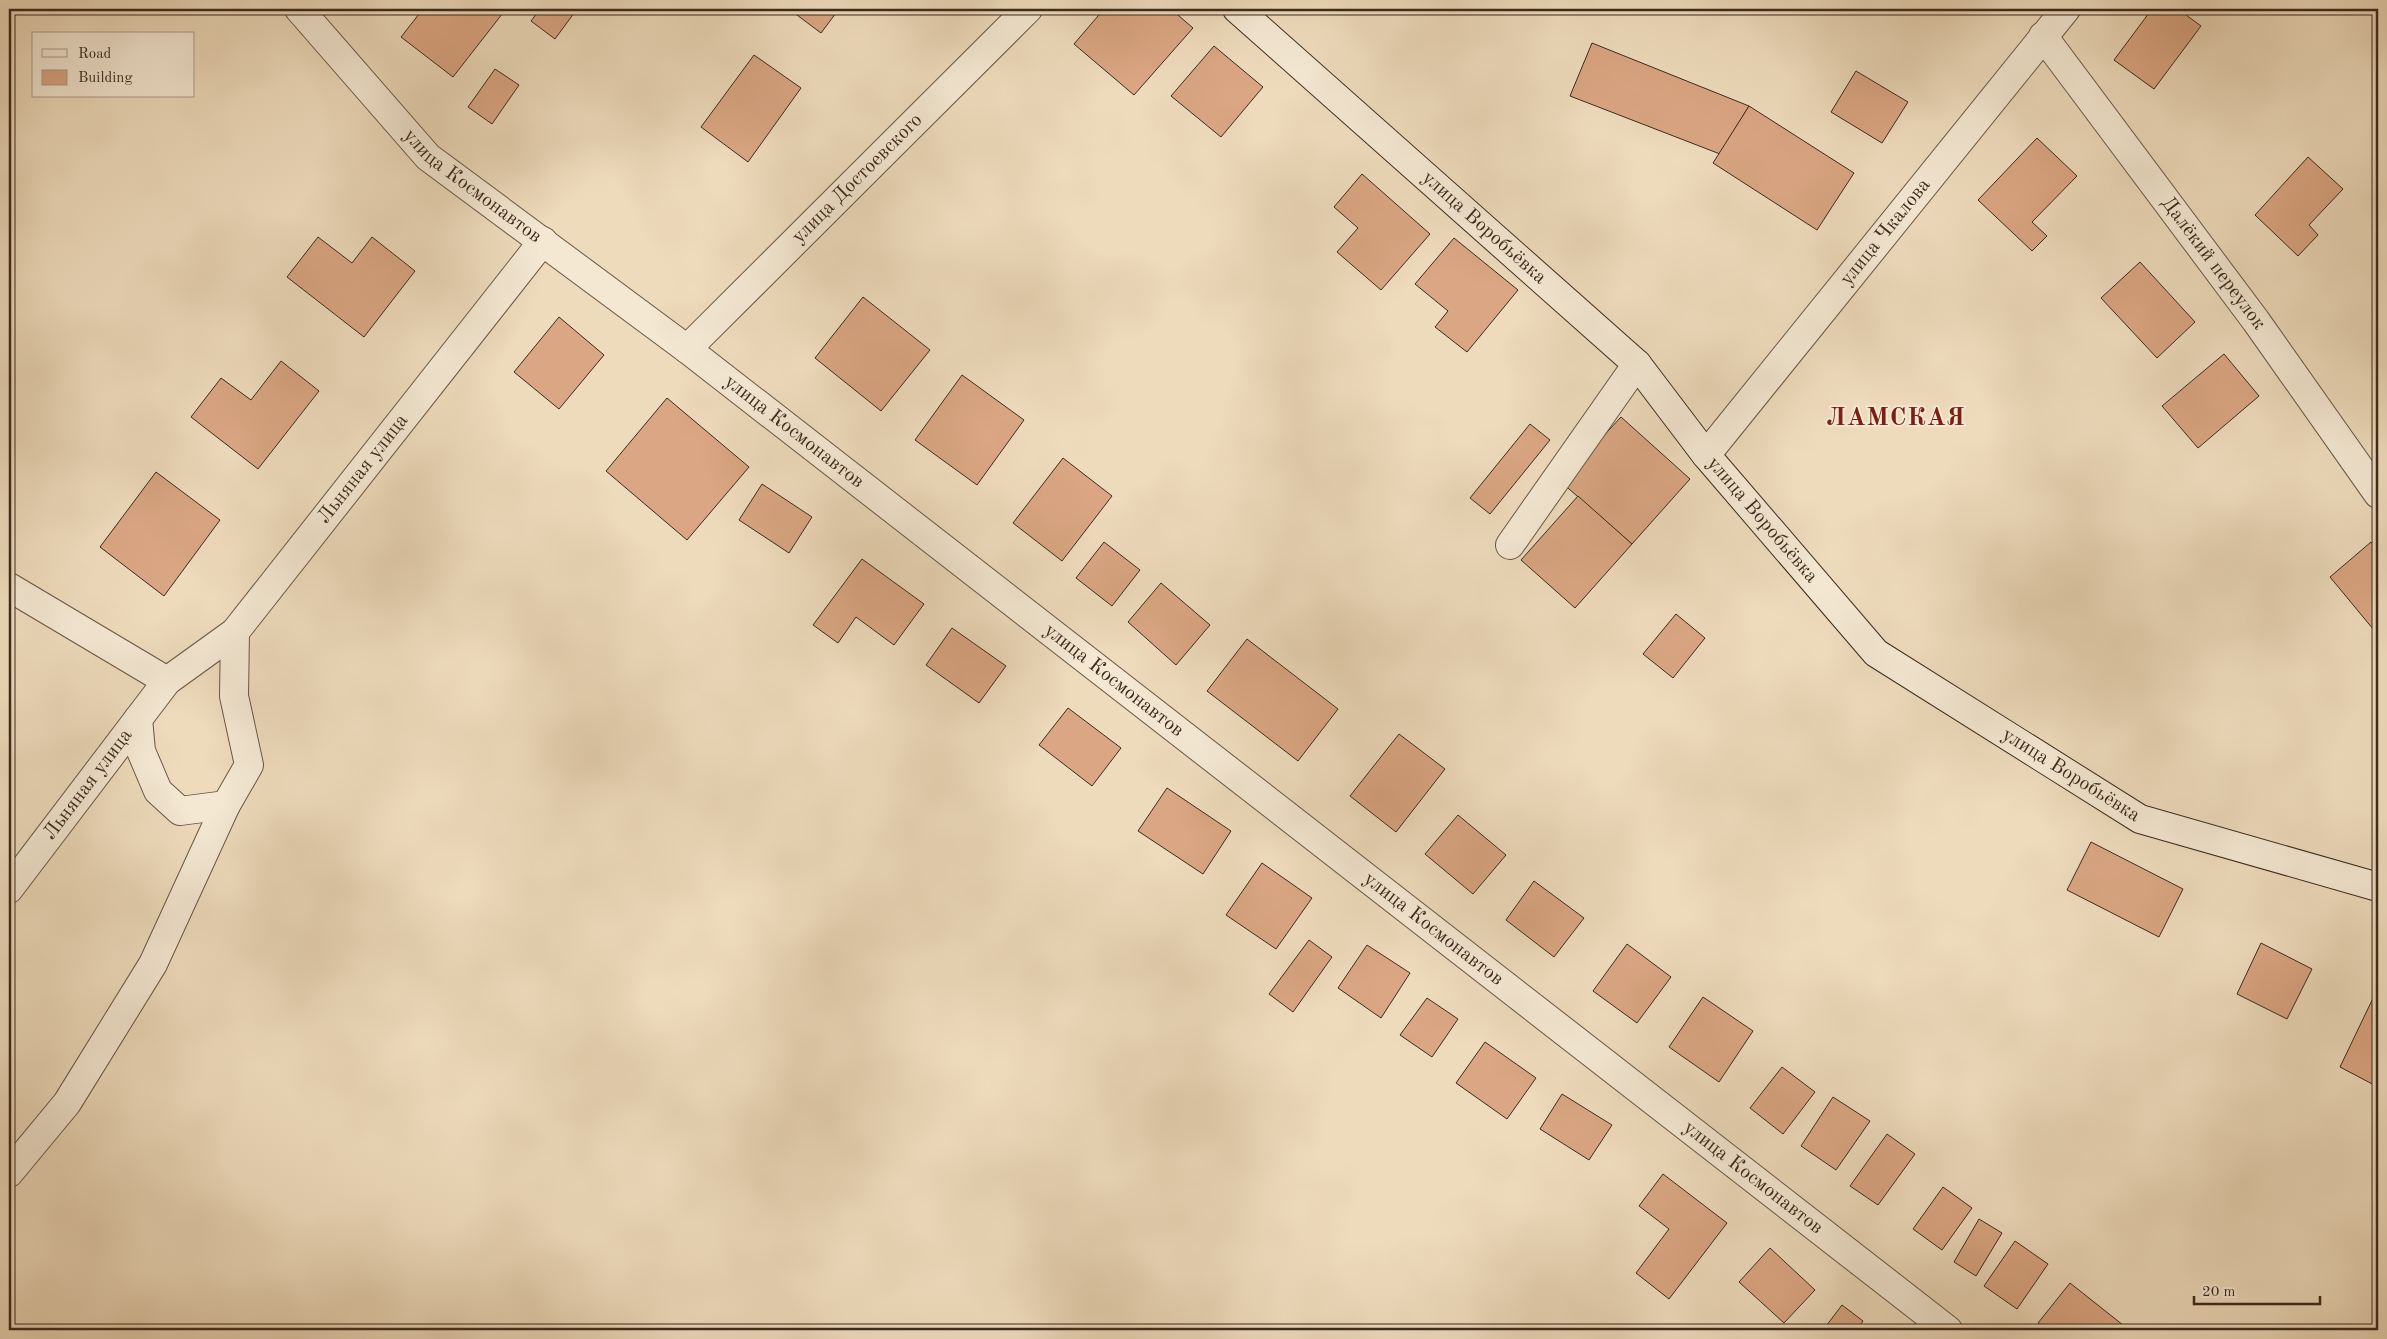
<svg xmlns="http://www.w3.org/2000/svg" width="2387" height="1339" font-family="'Old Standard TT',serif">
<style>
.building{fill:#daa683;stroke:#3c2b1e}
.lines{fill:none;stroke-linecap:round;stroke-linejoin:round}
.minor-casing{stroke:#685746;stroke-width:30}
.tertiary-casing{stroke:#685746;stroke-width:30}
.secondary-casing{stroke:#3c2b1e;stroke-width:30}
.minor{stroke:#f4e8d3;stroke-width:28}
.tertiary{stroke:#f4e8d3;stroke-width:28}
.secondary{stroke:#f4e8d3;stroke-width:28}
.labels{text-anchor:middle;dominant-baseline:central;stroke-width:4;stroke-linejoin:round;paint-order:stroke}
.street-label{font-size:20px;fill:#3c2b1e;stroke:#f4e8d3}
.district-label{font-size:25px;font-weight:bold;letter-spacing:1px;fill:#7a1f14;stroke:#f4e8d3}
</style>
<rect width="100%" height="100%" fill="#eedbbc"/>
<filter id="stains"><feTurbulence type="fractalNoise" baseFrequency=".004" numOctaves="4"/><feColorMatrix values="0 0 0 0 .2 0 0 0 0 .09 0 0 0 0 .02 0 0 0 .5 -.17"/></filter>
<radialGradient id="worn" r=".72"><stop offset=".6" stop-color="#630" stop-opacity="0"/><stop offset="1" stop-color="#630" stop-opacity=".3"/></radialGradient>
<g class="building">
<path d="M423 9H506L453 77 401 37Z"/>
<path d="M540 9H577L555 39 531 21Z"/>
<path d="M789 9H839L821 33Z"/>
<path d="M1104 9H1171L1193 28 1134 95 1074 44Z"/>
<path d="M2152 9H2178L2201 26 2154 89 2114 60Z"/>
<path d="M1592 43 1749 106 1720 154 1570 96Z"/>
<path d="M1214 46 1263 87 1221 137 1171 96Z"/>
<path d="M754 55 801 88 748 162 701 127Z"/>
<path d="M495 69 519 85 492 124 468 107Z"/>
<path d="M1856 71 1908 102 1882 143 1831 112Z"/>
<path d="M1749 106 1854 173 1817 230 1713 163Z"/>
<path d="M2037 138 2077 176 2032 222 2047 236 2032 251 1978 200Z"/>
<path d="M2308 157 2343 189 2309 225 2318 235 2298 256 2255 215Z"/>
<path d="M1362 174 1430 234 1381 290 1337 252 1358 228 1334 207Z"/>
<path d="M318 237 352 263 372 237 415 271 364 337 287 277Z"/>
<path d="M1454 238 1518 290 1467 352 1435 327 1448 311 1415 284Z"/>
<path d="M2140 262 2195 322 2157 358 2101 298Z"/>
<path d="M863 297 930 350 881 411 815 358Z"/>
<path d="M559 317 604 355 559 409 514 372Z"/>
<path d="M2224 354 2259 396 2198 448 2162 406Z"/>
<path d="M281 361 319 391 258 469 191 417 221 378 251 400Z"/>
<path d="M962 375 1024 420 977 485 915 440Z"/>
<path d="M667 398 749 467 687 540 606 471Z"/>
<path d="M1621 417 1690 479 1632 544 1561 482Z"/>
<path d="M1530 424 1550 440 1490 514 1470 498Z"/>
<path d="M1063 458 1112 496 1062 561 1013 523Z"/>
<path d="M156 472 220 520 164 596 100 547Z"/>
<path d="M762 484 812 517 789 553 739 520Z"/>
<path d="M1578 496 1632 544 1575 608 1521 560Z"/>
<path d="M1104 542 1140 570 1112 606 1076 578Z"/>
<path d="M2371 542 2378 551V635L2330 577Z"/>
<path d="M862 559 924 604 894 645 856 617 838 643 813 625Z"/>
<path d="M1161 583 1210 625 1176 665 1128 622Z"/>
<path d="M1676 614 1705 638 1673 678 1643 654Z"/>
<path d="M952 628 1006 666 979 703 926 665Z"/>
<path d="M1247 639 1338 709 1298 761 1207 691Z"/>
<path d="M1068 708 1121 748 1092 786 1039 745Z"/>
<path d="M1399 734 1445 769 1396 832 1350 796Z"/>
<path d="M1167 788 1231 831 1203 874 1138 831Z"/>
<path d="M1458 815 1506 855 1473 894 1425 854Z"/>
<path d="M2091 842 2183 889 2159 937 2067 890Z"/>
<path d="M1262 863 1312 898 1276 949 1226 915Z"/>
<path d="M1534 881 1584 918 1554 957 1506 920Z"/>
<path d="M1309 940 1332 957 1293 1012 1269 994Z"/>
<path d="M2261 943 2312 969 2287 1019 2237 994Z"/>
<path d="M1627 944 1671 977 1637 1023 1593 991Z"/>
<path d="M1367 945 1410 973 1381 1018 1338 988Z"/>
<path d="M2375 994 2378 996V1087L2340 1067Z"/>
<path d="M1703 997 1753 1031 1719 1082 1669 1047Z"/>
<path d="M1427 998 1458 1019 1432 1057 1400 1035Z"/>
<path d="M1485 1042 1536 1078 1507 1119 1456 1083Z"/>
<path d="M1782 1067 1815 1092 1783 1134 1750 1108Z"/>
<path d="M1562 1094 1612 1125 1589 1160 1540 1129Z"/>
<path d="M1833 1097 1870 1121 1836 1170 1801 1146Z"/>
<path d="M1887 1134 1915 1154 1878 1205 1850 1186Z"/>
<path d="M1663 1174 1727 1223 1669 1299 1636 1273 1669 1229 1639 1206Z"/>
<path d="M1943 1187 1972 1208 1942 1250 1913 1229Z"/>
<path d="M1979 1219 2002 1233 1976 1276 1954 1262Z"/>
<path d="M2015 1241 2048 1264 2017 1309 1984 1286Z"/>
<path d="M1770 1248 1815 1290 1784 1323 1739 1282Z"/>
<path d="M2070 1283 2128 1329 2127 1330H2048L2038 1323Z"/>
<path d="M1842 1305 1863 1321 1857 1330H1823Z"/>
</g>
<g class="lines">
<g class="minor-casing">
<g id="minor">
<path id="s1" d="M299 9 428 157 687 349 1948 1330"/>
<path id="s2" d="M2043 36 2256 321 2378 494"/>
<path id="s3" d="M687 349 1028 9"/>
<path d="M1510 545 1637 364"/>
<path id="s4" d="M9 587 167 681 235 632 543 241"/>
<path d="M138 719 141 751 158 791 180 811 226 805 249 765 234 696 235 632"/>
<path id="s5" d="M9 889 167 681"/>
<path d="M9 1173 67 1103 153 964 226 805"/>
</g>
</g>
<g class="tertiary-casing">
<g id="tertiary">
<path id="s6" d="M1706 455 2066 9"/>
</g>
</g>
<g class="secondary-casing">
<g id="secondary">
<path id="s7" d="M1237 9 1637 364 1706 455 1876 653 2140 819 2378 887"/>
</g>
</g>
<use href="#minor" class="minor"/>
<use href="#tertiary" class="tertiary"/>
<use href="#secondary" class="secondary"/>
</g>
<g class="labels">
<g class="street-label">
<text stroke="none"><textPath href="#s3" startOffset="241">улица Достоевского</textPath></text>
<text stroke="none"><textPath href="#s1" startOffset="249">улица Космонавтов</textPath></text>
<text stroke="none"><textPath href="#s7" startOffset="330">улица Воробьёвка</textPath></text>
<text stroke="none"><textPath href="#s6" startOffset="286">улица Чкалова</textPath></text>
<text stroke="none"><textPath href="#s2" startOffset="284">Далёкий переулок</textPath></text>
<text stroke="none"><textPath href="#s1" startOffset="654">улица Космонавтов</textPath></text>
<text stroke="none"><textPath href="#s4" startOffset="475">Льняная улица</textPath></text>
<text stroke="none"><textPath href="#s7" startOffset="735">улица Воробьёвка</textPath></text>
<text stroke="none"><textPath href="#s1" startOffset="1059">улица Космонавтов</textPath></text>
<text stroke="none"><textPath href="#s7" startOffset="1140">улица Воробьёвка</textPath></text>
<text stroke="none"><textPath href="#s5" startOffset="131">Льняная улица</textPath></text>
<text stroke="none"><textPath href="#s1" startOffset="1464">улица Космонавтов</textPath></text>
<text stroke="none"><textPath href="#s1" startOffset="1869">улица Космонавтов</textPath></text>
</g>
<g class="district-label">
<text x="1896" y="418">ЛАМСКАЯ</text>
</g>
</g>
<rect width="2387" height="1339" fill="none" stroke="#eedbbc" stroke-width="30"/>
<rect x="10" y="10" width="2367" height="1319" fill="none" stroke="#3c2b1e" stroke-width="2.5"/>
<rect x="15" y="15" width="2357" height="1309" fill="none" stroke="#3c2b1e"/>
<rect x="32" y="32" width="162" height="65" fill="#f4e8d3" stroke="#aa9c8b"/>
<rect x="42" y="49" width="25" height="8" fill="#f4e8d3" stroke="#aa9c8b"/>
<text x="78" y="58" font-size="15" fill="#3c2b1e">Road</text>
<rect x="42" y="70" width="25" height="15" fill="#daa683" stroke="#aa9c8b"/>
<text x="78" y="82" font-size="15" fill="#3c2b1e">Building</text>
<path d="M2194 1296v8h126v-8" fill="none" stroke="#3c2b1e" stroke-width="2.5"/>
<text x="2202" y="1296" font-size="15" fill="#3c2b1e" stroke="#f4e8d3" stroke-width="4" paint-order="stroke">20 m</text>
<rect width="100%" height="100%" filter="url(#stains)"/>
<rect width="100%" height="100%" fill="url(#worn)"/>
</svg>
